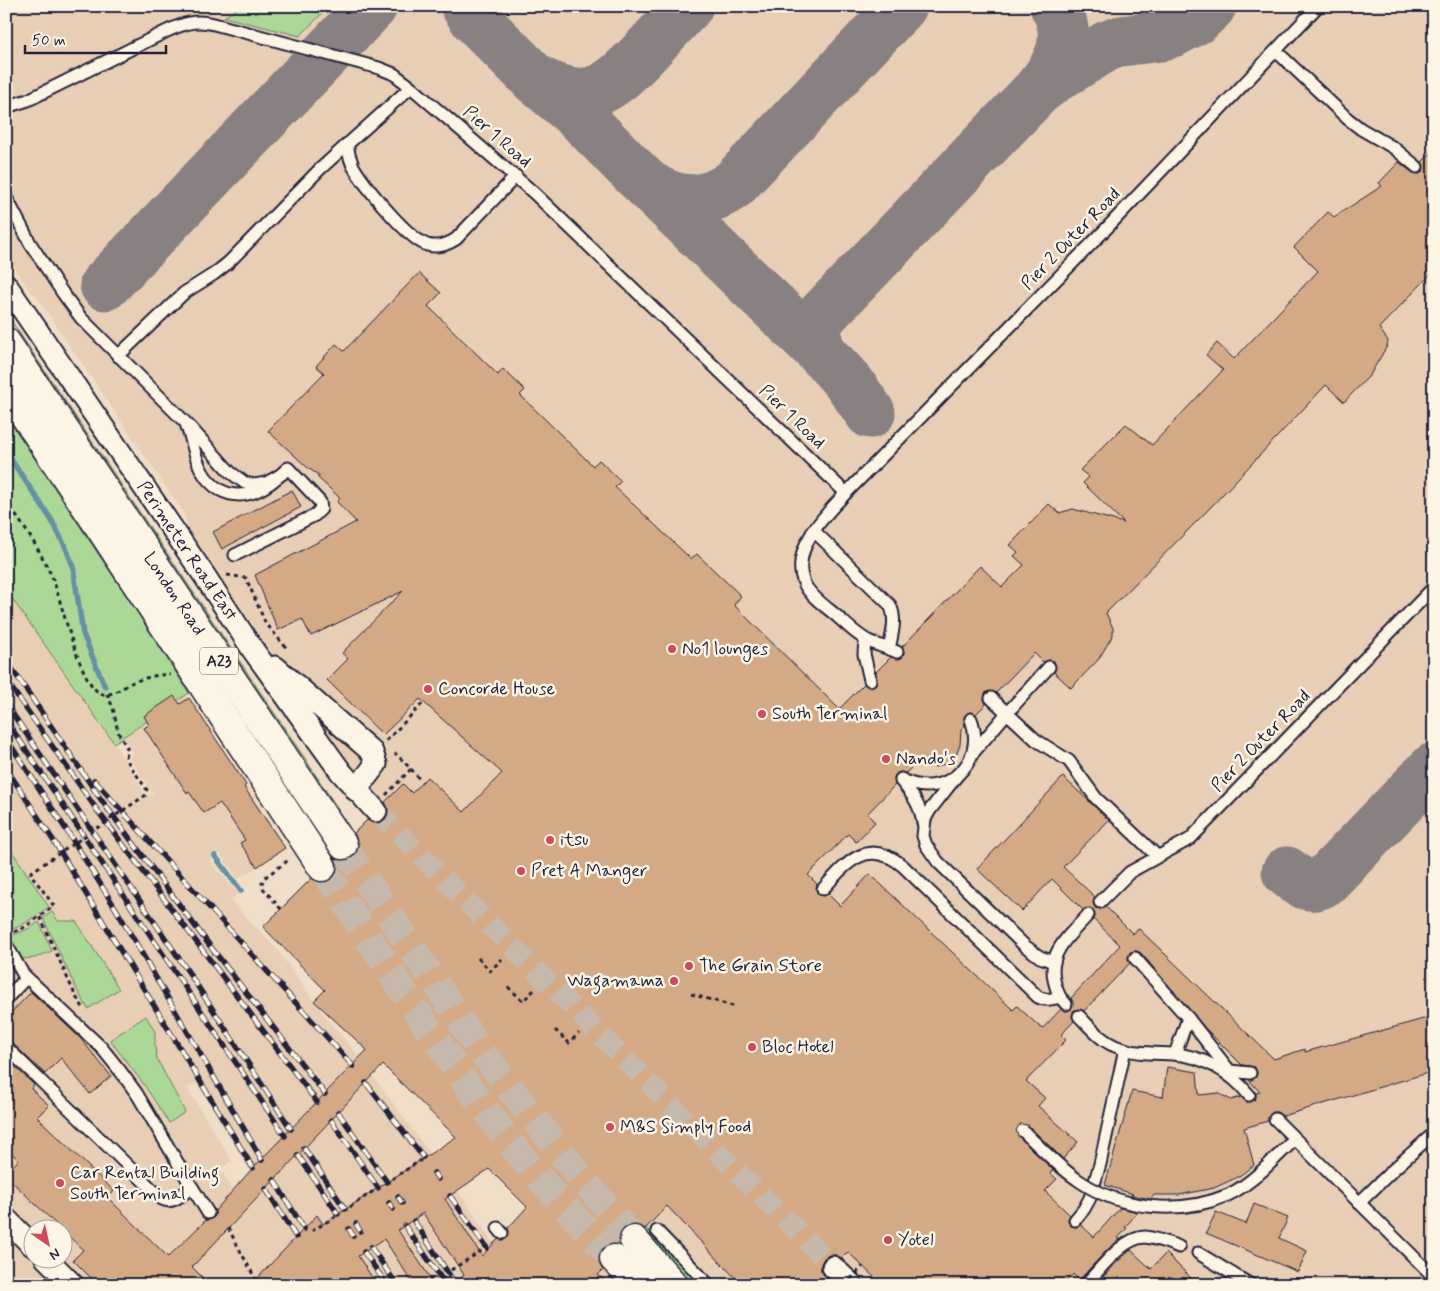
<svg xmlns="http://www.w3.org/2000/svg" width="1440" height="1291" font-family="Mynerve,sans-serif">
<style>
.built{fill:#e8ceb4;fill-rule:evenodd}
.green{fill:#abd897;stroke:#667d69}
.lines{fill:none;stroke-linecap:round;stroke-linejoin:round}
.stream{stroke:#6392a5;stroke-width:5.5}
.taxiway{stroke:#898082;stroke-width:51}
.building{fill:#d4aa86;stroke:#22223b;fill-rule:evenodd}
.street-tunnel{stroke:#c7b8ac;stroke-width:21;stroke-dasharray:21 11;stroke-linecap:butt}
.primary-tunnel{stroke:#c7b8ac;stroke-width:28;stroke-dasharray:28 14;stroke-linecap:butt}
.lane-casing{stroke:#22223b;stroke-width:15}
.street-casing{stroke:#22223b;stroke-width:25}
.primary-casing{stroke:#22223b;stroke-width:31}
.path{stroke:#22223b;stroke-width:3;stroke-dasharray:4 4;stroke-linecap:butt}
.lane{stroke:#fcf5e5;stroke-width:11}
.street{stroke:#fcf5e5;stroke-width:21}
.primary{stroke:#fcf5e5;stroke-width:28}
.rail-casing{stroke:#22223b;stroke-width:5.5}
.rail{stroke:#fcf5e5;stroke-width:4;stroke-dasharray:11;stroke-linecap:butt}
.lane-bridge-casing{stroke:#22223b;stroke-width:15;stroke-linecap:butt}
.path-bridge{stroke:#22223b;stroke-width:3;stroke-dasharray:4 4;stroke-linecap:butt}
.lane-bridge{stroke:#fcf5e5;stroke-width:11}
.poi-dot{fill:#d1495b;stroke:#fcf5e5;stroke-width:2}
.labels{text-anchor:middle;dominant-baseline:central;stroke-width:5;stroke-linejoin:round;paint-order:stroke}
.shield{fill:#fcf5e5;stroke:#63616e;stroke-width:1}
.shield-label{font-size:16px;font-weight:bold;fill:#22223b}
.street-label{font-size:18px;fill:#22223b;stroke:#fcf5e5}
.poi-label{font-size:18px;fill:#22223b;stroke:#fcf5e5;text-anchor:start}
</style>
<rect width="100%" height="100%" fill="#f0dec8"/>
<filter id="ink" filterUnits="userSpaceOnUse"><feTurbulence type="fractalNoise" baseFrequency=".02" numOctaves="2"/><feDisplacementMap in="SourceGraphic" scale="10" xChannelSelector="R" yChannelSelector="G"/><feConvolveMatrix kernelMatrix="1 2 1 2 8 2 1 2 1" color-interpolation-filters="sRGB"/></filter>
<g filter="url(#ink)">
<path class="built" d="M6 6H1434V1285H696L646 1228 607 1266 625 1285H542L554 1233 377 1059 315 1001 329 1022 360 1057 250 1171 197 1083 187 1088 232 1161 220 1168 244 1210 373 1076 458 1191 494 1244 454 1285H6V927L7 930 49 907 6 842V590L114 743 147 797 153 794 130 759 133 752 123 737 186 695 246 785 285 848 238 879 220 853 209 860 238 894 230 900 279 952 314 1001 325 990 263 927 383 804 354 775 190 532 183 512 34 293H31L6 256ZM52 912 58 921 119 988 89 1009 75 986ZM39 922 15 950 10 937 28 929ZM32 1228H62V1258H32Z"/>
<g class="green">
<path d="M241 6H329L300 36 224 17Z"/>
<path d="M6 313 304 757 338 809 332 808 6 327Z"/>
<path d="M6 416 130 601 189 693 114 743 6 590Z"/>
<path d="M6 842 49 907 22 925 8 931 6 927Z"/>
<path d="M52 912 58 921H76L119 989 88 1009 75 986 43 918Z"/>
<path d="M39 922 52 951 35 958 22 959 15 950 9 937 28 929Z"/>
<path d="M146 1016 155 1032V1047L157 1059 185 1112 169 1123 145 1086 110 1040Z"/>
<path d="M646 1228 701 1285H693L642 1232Z"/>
</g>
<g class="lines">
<g class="stream">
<path d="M6 452 51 519 66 548 73 566 83 634 105 687"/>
<path d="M215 856 241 891"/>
</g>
<g class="taxiway">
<path d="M466 6 475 19 536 80 581 118 627 165 821 352 850 384 870 413"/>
<path d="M536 80C588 106 606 92 643 54 658 38 673 22 688 6"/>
<path d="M1038 90 1054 78 1107 46 1121 41 1161 36 1177 30 1197 19 1211 6"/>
<path d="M649 186C678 204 706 205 734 184L902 6"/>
<path d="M105 285 372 6"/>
<path d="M821 352C815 337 814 327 823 314L1036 92C1058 67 1074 39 1055 6"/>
<path d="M1287 872C1299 882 1310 891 1325 881L1434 768"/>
</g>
</g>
<g class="building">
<path d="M1434 150V271L1379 328 1388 341 1387 346 1370 375 1344 402 1326 385 1207 511 1106 613 1113 628V635L1098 660 1071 688 1054 672 1056 668 1054 662 1050 660 1043 662 1034 653 996 693 989 691 985 693 984 700 986 704 976 714 970 712 966 714 964 717 965 726 961 730 960 745 954 761 935 767 913 766 906 773 900 772 897 773 894 777 895 785 867 814 875 822 856 842 848 834 808 875 817 884 816 888 818 894 822 896 828 894 840 906 870 874 1013 1010 1017 1006 1042 1029 1061 1009 1067 1011 1071 1009 1073 1003 1071 998 1120 945 1094 920 1095 916 1093 910 1089 908 1083 910 1052 879 1022 911 977 869 1063 777 1109 820 1063 867 1095 897 1093 903 1095 908 1101 909 1106 907 1133 934 1138 928 1274 1059 1305 1049V1052L1434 1016V1071L1283 1116 1277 1112H1273L1268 1117V1121L1244 1128 1254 1165 1238 1177 1214 1188 1179 1195H1154L1151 1199 1131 1195 1133 1194 1105 1185 1132 1091 1163 1097 1167 1067 1197 1072 1199 1095 1218 1093 1231 1100 1241 1097 1246 1102H1250L1256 1098V1093L1260 1092 1249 1080 1256 1077 1257 1073 1255 1067 1242 1065 1205 1028 1141 953 1137 951 1130 952 1128 959 1130 963 1084 1011 1078 1009 1073 1011 1072 1017 1074 1021 1061 1035 1066 1040 1026 1081 1045 1098 1038 1106 1078 1142 1063 1159 1028 1125 1020 1124 1016 1130 1018 1136 1053 1170 1050 1173 1057 1179 1045 1191 1070 1215 1068 1219 1071 1226 1077 1227 1081 1225 1094 1237 1120 1208 1138 1212 1125 1227 1127 1228 1118 1238 1120 1239 1107 1250 1079 1280 1073 1274 1063 1285H882L848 1252 842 1258 835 1255H829L824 1258 821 1264V1271L834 1285H742L667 1206 645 1229 638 1225H630L623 1229 619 1235V1245L610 1244 603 1248 599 1255V1263L603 1270 598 1275 610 1285H454L464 1275 423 1213 398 1230 435 1285H414L384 1239 358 1256 377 1285H251L317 1215 323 1224 456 1137 383 1065 192 1267 210 1285H98L73 1260 83 1250 6 1176V1172L19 1160 6 1148V1058L34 1085 31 1089 49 1105 37 1117 114 1191 108 1198 168 1257 206 1220 212 1219 215 1216V1211L250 1171 367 1050 314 1001 325 990 263 927 312 878 315 881 322 883 331 880 336 874 338 867 335 858 344 861 352 858 357 852 359 844 354 833 367 820 373 823H378L385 820 388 815V809L385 802 403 784 412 793 427 777 464 812 502 773 420 699 383 735 327 680 348 659 342 653 403 591 311 636 302 619 278 630 255 575 356 522 337 502 340 498 317 477 320 476 308 468 268 431 324 373 316 366 336 344 344 351 419 273 441 293 428 306 498 375 503 369 525 390 520 395 593 466 599 460 621 481 615 487 691 559 697 554 741 596 734 605 839 709 864 684 868 687 875 685 877 682 876 672 891 657 897 659 902 658 904 652 902 647 980 566 1002 587 1024 565 1014 556 1018 552 1010 545 1049 504 1059 513 1073 509 1124 523 1083 483 1089 477 1080 470 1126 424 1152 445 1223 370 1206 355 1217 343 1234 359 1318 271 1294 247 1328 212 1334 217 1382 186 1379 183 1399 162 1413 173 1420 174 1424 169 1422 162ZM489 1169 527 1207 508 1228 509 1232 507 1238 503 1240 498 1239 482 1256 445 1199Z"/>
<path d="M292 490 301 507 222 549 213 532Z"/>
<path d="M174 696 180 704 189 698 246 785 244 787 285 848 257 867 240 843 245 840 220 803 204 813 189 792 187 793 144 728 149 725 144 716Z"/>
<path d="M31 992 80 1038 111 1076 90 1094 61 1058 45 1074 11 1042 6 1040V1018Z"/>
<path d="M1254 1204 1288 1218 1279 1238 1307 1251 1298 1272 1206 1233 1216 1212 1246 1224Z"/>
<path d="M1131 1250 1151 1269 1166 1253 1198 1285H1096L1118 1261Z"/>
</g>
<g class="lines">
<path class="street-tunnel" d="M376 811 833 1267"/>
<g class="primary-tunnel">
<path d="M343 845 479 1049 570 1164 634 1240"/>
<path d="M322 867C382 958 440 1051 506 1137 539 1181 577 1219 614 1259"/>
</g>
<g class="lane-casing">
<g id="lane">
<path d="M1276 51 1348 119 1361 129 1394 148 1417 167"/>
<path d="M6 107 28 100 165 32C182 24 195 19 214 24L379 68 394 74 411 87"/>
<path d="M347 144C348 152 350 159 353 166 364 185 407 238 427 245 438 248 447 245 456 239L516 176"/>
<path d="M6 197 30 243 62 292 81 318 190 427 230 472 245 483 255 485 266 483 282 474"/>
<path d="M118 356 184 293 214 274 228 263 320 169 411 87 534 193 846 493"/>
<path d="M187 427C193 441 194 457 202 471 206 479 212 485 220 490 246 504 269 486 288 468L320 502 321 509 315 515 235 555"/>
<path d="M813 530 890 605C897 619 892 634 889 649"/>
<path d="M865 640 864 654 870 680"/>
<path d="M897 652C887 647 874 645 865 639 853 632 843 621 832 612 823 605 811 596 805 585 788 551 825 515 846 493L1104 231 1318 6"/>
<path d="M991 698 1007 713 1049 667"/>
<path d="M973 753 1007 713 1036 740 1069 761 1096 798 1157 856"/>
<path d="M959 773 930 810 925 819 923 836 926 845 938 862 1025 946 1040 957 1054 962"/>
<path d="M901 779C942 802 988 764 971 719"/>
<path d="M901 781C912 794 921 806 923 823"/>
<path d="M823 889C847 862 868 837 903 866L1038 997C1045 1001 1052 999 1060 997L1066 1004"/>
<path d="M1100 902 1130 872 1190 839 1434 587"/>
<path d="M6 944 23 974 101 1047 121 1072 137 1094 192 1187C184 1193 173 1205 162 1199L6 1047"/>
<path d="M1135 958 1188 1018 1175 1054"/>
<path d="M1060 997C1041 958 1064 941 1088 915"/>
<path d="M6 999 26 978"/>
<path d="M1079 1016C1090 1027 1100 1040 1115 1046 1133 1054 1153 1053 1172 1054 1201 1055 1231 1072 1249 1095"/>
<path d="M1188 1018 1232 1074"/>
<path d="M1230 1071 1250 1073"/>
<path d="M1275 1119 1434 1277"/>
<path d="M1262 1171 1295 1139"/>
<path d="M192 1187 208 1213"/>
<path d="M1359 1203 1395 1168 1434 1133"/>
<path d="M1075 1220 1084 1209 1090 1198 1100 1164 1125 1049"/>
<path d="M498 1228 502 1233"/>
<path d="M657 1231 709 1285"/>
<path d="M1198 1253 1251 1285"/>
<path d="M1085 1285C1100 1270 1123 1237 1145 1237 1157 1238 1169 1243 1179 1247"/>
</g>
</g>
<g class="street-casing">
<g id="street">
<path d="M6 285 206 578 253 650 341 772 376 811"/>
<path d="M275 667 372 752 376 764 356 790"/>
<path d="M6 1219 32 1245"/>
<path d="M46 1258 73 1285"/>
<path d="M833 1267 852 1285"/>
</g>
</g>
<g class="primary-casing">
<g id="primary">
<path d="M6 342 343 845"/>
<path d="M6 388 102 531 322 867"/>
<path d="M634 1240 674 1285"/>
<path d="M614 1259 640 1285"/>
</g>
</g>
<g class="path">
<path d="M6 502C24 526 40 550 52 577 61 598 80 688 102 694 111 697 125 686 133 682 145 678 157 674 170 675"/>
<path d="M227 575 246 578 265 622 288 650"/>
<path d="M107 694 113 708 118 732 128 750 126 757 128 762 149 793"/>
<path d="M386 741 424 702"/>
<path d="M411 769 422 782"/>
<path d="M386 795 411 769 395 753"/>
<path d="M281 909 261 886 264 878 290 859"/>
<path d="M40 917 76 997 85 1010"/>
<path d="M14 932 25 927 54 906 30 873"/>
<path d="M478 958 490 971 502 959"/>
<path d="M508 987 523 1001 534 990"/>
<path d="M691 994 736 1007"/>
<path d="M555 1030 569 1043 579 1033"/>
<path d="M392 1179 421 1160"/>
<path d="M350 1207 375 1190"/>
<path d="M228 1228 256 1280"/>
<path d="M312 1231 336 1216"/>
<path d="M451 1270 483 1250"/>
<path d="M422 1285 436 1276"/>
</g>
<use href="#lane" class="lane"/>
<use href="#street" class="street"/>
<use href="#primary" class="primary"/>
<g class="rail-casing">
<g id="rail">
<path d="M6 660 102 801 210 946 325 1094"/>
<path d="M6 680 97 810 317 1102"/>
<path d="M6 704 187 970 291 1129"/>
<path d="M6 720 285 1136"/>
<path d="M6 738 69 834 116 909 262 1160"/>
<path d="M6 768 55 843 253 1168"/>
<path d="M94 780 353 1066"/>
<path d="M366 1083 423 1157"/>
<path d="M338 1112 387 1182"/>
<path d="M331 1120 378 1188"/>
<path d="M304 1148 345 1209"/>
<path d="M298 1155 338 1214"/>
<path d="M434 1173 438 1179"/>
<path d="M274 1180 304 1229"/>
<path d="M266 1189 296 1237"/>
<path d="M450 1196 487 1248"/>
<path d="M398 1197 402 1203"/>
<path d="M389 1203 393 1209"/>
<path d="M414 1221 454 1282"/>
<path d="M356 1224 360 1231"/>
<path d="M405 1226 446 1285"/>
<path d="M349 1229 353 1236"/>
<path d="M371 1247 397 1285"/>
<path d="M364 1252 387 1285"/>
</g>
</g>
<use href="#rail" class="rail"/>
<g class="lane-bridge-casing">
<path id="lane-bridge" d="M1023 1131C1041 1148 1059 1168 1081 1182 1123 1210 1181 1215 1228 1195 1241 1189 1252 1180 1262 1171"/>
</g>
<g class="path-bridge">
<path d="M30 873 149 793"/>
<path d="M845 1285 863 1266"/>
</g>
<use href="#lane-bridge" class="lane-bridge"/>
</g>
</g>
<g class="poi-dot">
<circle cx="672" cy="649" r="5"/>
<circle cx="428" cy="689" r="5"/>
<circle cx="762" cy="714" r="5"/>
<circle cx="886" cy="759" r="5"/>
<circle cx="550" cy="840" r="5"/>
<circle cx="521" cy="871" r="5"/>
<circle cx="689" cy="966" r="5"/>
<circle cx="674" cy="981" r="5"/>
<circle cx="752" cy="1047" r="5"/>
<circle cx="610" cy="1127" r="5"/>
<circle cx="60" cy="1183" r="5"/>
<circle cx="888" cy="1240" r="5"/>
</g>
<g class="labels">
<rect class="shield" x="200" y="647.5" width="38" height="27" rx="4"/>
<g class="shield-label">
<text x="219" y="661">A23</text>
</g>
<g class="street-label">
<text transform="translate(497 137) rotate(41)">Pier 1 Road</text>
<text transform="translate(1071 239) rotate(-46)">Pier 2 Outer Road</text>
<text transform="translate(792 417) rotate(44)">Pier 1 Road</text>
<text transform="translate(187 551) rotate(56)">Perimeter Road East</text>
<text transform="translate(174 594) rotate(56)">London Road</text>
<text transform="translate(1261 741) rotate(-46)">Pier 2 Outer Road</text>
</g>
<g class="poi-label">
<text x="682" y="649">No1 lounges</text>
<text x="438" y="689">Concorde House</text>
<text x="772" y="714">South Terminal</text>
<text x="896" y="759">Nando's</text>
<text x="560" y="840">itsu</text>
<text x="531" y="871">Pret A Manger</text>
<text x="699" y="966">The Grain Store</text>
<text x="664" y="981" text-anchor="end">Wagamama</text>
<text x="762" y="1047">Bloc Hotel</text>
<text x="620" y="1127">M&amp;S Simply Food</text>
<text x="70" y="1173">Car Rental Building<tspan x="70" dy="21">South Terminal</tspan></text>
<text x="898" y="1240">Yotel</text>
</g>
</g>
<rect width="1440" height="1291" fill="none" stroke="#fcf5e5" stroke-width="25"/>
<rect x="12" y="12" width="1415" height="1266" fill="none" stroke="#22223b" stroke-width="2" filter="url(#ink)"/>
<g transform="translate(48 1244) rotate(146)"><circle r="24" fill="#fcf5e5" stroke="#a5a1a1"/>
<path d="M0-4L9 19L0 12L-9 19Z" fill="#d1495b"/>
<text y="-8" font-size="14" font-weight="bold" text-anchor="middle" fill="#22223b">N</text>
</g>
<path d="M25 45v8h141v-8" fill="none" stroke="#22223b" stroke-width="2.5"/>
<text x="32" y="45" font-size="15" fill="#22223b" stroke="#fcf5e5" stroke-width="4" paint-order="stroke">50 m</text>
</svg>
